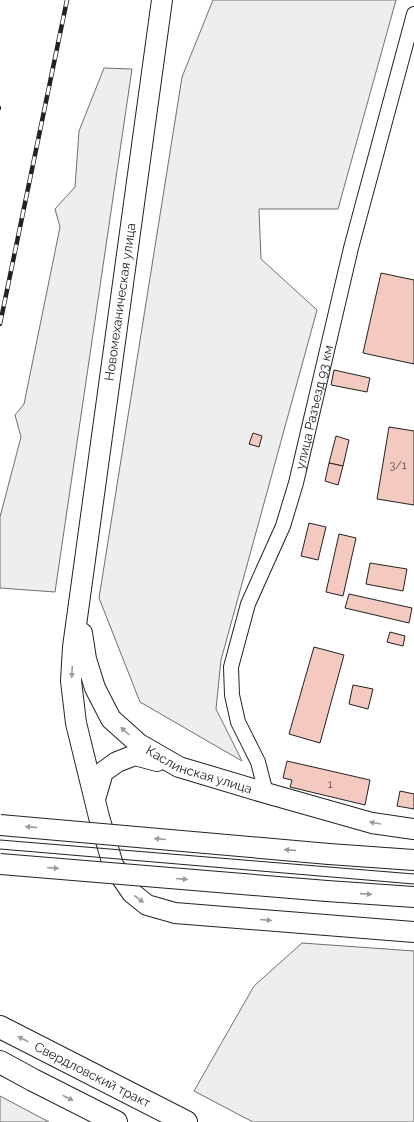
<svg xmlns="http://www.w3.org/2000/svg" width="414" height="1122" font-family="Raleway,sans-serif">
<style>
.green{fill:#eee;stroke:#6f6f6f}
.building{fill:#f3c9c0;stroke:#222}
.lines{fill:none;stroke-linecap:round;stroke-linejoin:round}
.minor-casing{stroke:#222;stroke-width:16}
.secondary-casing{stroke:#222;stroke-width:22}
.primary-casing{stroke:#222;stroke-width:24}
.minor{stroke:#fff;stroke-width:14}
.secondary{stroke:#fff;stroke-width:20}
.primary{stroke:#fff;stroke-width:22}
.tram{stroke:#222;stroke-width:1}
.rail-casing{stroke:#222;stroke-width:4.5}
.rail{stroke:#fff;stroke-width:3;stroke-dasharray:9;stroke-linecap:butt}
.secondary-bridge-casing{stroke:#222;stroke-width:22;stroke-linecap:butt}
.secondary-bridge{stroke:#fff;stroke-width:20}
.wall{stroke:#222;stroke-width:2}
.oneway{fill:#9c9c9c}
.labels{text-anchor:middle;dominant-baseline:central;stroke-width:3;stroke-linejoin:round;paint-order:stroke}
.number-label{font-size:11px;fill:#564c4a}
.street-label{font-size:13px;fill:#222;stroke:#fff}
</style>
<rect width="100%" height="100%" fill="#fff"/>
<g class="green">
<path d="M213 0H396L338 209H259L261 259 317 310 221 660 216 709 242 761 140 702 99 598 182 77Z"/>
<path d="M104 68 132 69 55 592 0 588V517L21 437 15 415 24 404 60 227 55 209 75 187 79 131Z"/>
<path d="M302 943 414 951V1122H253L194 1091 254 986Z"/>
<path d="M0 1096 49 1122H0Z"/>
</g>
<g class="building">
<path d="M381 273 414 280V364L363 353Z"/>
<path d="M334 370 370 378 367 392 331 385Z"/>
<path d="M389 427 414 431V505L377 499Z"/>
<path d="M253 433 262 436 259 447 249 444Z"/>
<path d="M336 436 349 440 343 466 329 463Z"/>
<path d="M329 463 343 466 338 485 325 481Z"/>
<path d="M309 523 326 527 318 560 301 556Z"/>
<path d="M339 534 356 538 343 596 326 592Z"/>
<path d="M370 563 407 569 403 591 366 584Z"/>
<path d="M349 594 412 608 409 623 345 608Z"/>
<path d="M390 632 405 636 403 646 387 642Z"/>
<path d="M314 647 344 655 320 743 289 734Z"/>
<path d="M353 685 373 689 368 709 349 704Z"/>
<path d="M287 761 370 780 365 805 290 787 292 780 283 778Z"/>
<path d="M400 791 414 794V809L397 806Z"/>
</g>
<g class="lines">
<g class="minor-casing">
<g id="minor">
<path id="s1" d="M266 793 258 762 238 722 232 695 231 667 248 604 283 526 296 483 351 248 414 14"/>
</g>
</g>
<g class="secondary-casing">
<g id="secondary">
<path d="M162 0 73 647 71 681 76 723 99 817 113 865 132 893 147 905 175 913 414 932"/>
<path id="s2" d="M82 633 86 659 95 688 111 719 139 744 179 767 266 793 372 823 414 829"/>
<path d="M95 799 103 772 117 762 135 755 157 761"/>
<path d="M329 854 414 860"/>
<path d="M327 891 414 897"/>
</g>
</g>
<g class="primary-casing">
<g id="primary">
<path id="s3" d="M0 1027 186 1122"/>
<path d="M0 1062 33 1080 116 1122"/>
</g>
</g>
<use href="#minor" class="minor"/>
<use href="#secondary" class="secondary"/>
<use href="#primary" class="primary"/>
<g class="tram">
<path d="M0 840 414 874"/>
<path d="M0 849 414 884"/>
</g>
<g class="rail-casing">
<path id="rail" d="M0 324 67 0"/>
</g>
<use href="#rail" class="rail"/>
<g class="secondary-bridge-casing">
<g id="secondary-bridge">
<path d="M0 825 329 854"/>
<path d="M0 864 327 891"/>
</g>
</g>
<use href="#secondary-bridge" class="secondary-bridge"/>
<path class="wall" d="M0 107V109"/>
</g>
<defs><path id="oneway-solid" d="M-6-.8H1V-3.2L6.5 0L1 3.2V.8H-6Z"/></defs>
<g class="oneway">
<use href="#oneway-solid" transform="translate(72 672) rotate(93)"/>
<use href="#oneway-solid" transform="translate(125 731) rotate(-138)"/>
<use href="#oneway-solid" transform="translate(375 823) rotate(-170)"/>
<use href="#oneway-solid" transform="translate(31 827) rotate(-175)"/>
<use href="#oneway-solid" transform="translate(160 839) rotate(-175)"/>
<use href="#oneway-solid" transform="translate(290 850) rotate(-175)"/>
<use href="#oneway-solid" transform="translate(53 868) rotate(5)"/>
<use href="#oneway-solid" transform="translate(182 879) rotate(5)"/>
<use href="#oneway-solid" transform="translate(366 894) rotate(4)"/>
<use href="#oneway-solid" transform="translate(139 899) rotate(36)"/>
<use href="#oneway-solid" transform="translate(266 920) rotate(5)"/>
<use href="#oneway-solid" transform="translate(23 1039) rotate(-153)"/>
<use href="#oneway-solid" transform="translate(68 1098) rotate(27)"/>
</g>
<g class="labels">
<g class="number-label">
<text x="398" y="465">3/1</text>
<text x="330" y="784">1</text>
</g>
<g class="street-label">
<text transform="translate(120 302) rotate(-82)">Новомеханическая улица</text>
<text stroke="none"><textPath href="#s1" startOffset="406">улица Разъезд 93 км</textPath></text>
<text stroke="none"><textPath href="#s2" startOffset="195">Каслинская улица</textPath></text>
<text stroke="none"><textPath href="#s3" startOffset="104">Свердловский тракт</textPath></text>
</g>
</g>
</svg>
